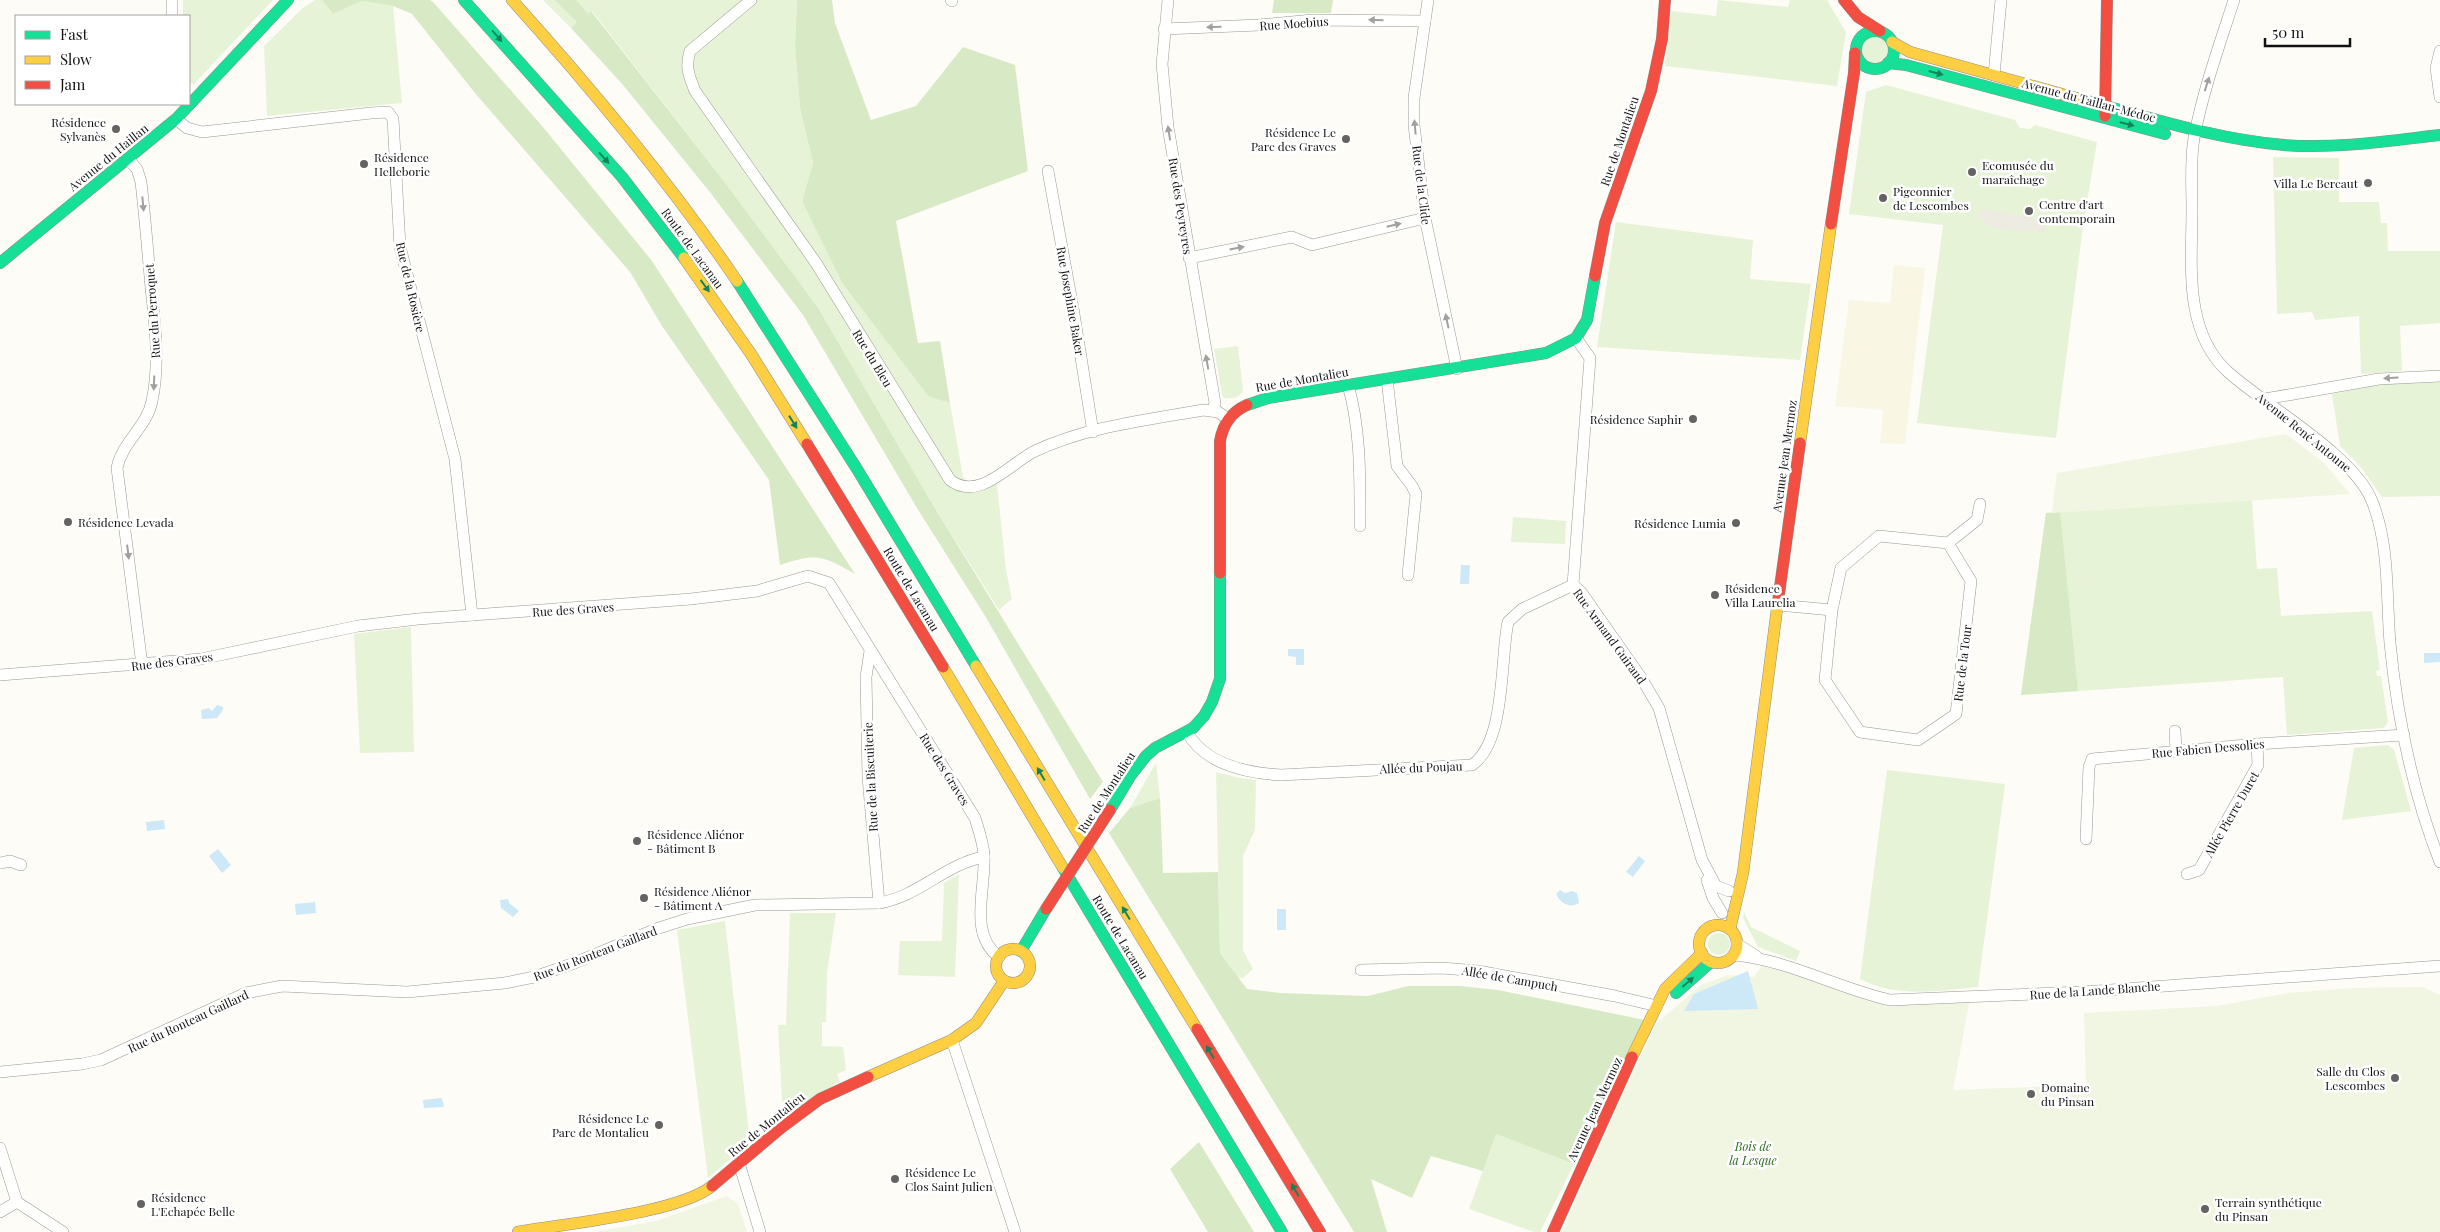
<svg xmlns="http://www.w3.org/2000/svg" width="2440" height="1232" font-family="'Playfair Display',serif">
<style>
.farmland{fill:#f9f7e4}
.green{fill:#e7f3d7}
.forest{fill:#d8eac5}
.pitch{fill:#f0f6e1}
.plaza{fill:#edebe2}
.water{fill:#cde8f7}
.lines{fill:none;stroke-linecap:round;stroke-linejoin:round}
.street-casing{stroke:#979795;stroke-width:12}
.fast-casing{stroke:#8e8d8b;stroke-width:12}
.slow-casing{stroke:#8e8d8b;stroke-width:12}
.jam-casing{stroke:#8e8d8b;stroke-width:12}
.street{stroke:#fffffe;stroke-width:11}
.fast{stroke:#16e098;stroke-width:11}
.slow{stroke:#ffcf43;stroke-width:11}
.jam{stroke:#f24e42;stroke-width:11}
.jam-bridge-casing{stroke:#8e8d8b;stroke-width:12;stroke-linecap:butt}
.jam-bridge{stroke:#f24e42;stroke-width:11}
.oneway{fill:#a0a09f}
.oneway2{fill:#14835b}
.poi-dot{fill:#646362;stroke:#fff;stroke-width:2}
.labels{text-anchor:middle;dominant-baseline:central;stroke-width:5;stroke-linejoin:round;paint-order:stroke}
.street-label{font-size:12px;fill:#111;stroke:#fff}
.poi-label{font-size:12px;fill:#111;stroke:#fff;text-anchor:start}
.park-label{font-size:12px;font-style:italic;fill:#2f6b1f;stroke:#fff}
</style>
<rect width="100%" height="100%" fill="#fdfcf7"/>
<path class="farmland" d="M1894 265 1925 268 1905 444 1880 443 1883 410 1835 406 1849 300 1890 303Z"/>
<g class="green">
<path d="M183 0H273L193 85 189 81V16H183Z"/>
<path d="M315 0H322L333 14 362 1 393 6 402 103 267 116 264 46 304 7Z"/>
<path d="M543 0H797L795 46 800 108 813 163 802 201 819 233 929 397 950 403 963 477 979 492 997 484 1006 570 1012 599 999 610 930 500 817 306 723 180 592 11 571 28Z"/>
<path d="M1718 0 1788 7 1790 0H1827L1846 32 1837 86 1665 66 1671 11 1716 16Z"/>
<circle cx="1875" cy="50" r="13"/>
<path d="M1886 85 2015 120 2020 128 2030 129 2035 125 2097 142 2083 226 2056 438 1917 423 1943 225 1849 214 1866 92Z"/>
<path d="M2273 157 2339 158V202H2379L2381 223H2387L2388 251H2440V323L2400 326 2402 371 2361 374 2359 316 2315 320 2312 312 2277 314Z"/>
<path d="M1616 222 1753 240 1750 279 1811 284 1800 360 1597 347Z"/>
<path d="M1238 346 1243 391C1239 398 1232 399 1224 398L1222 395 1214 349Z"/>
<path d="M2440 382V496L2382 497 2360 466 2340 446 2332 394 2382 384Z"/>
<path d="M2252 500 2257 569 2277 568 2281 616 2372 611 2380 670 2376 671 2377 676H2381L2388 722 2384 728 2287 735 2283 677 2021 695 2046 513Z"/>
<path d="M1513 517 1566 521 1565 544 1511 542Z"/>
<path d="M411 627 414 752 360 753 354 634Z"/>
<path d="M2388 745 2394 750 2411 811 2342 820 2354 748Z"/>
<path d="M1156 763 1160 798 1130 808Z"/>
<path d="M1887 770 2005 784 1978 987C1940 991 1895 998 1860 979Z"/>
<path d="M1216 772 1240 778 1256 780 1255 830 1243 856V950L1253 969 1243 978 1237 977 1220 953Z"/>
<path d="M959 874 955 977 898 975 900 941H942L944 883Z"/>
<path d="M1744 912 1751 927 1800 951 1796 961 1758 947 1743 918Z"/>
<path d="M790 913H836L827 973 826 1022H822V1046L843 1047 846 1070 837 1074 840 1081 783 1118 778 1025H786Z"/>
<path d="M725 921 750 1142 708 1178 677 930Z"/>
<circle cx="1719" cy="944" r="11"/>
<path d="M1496 1134 1574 1164 1540 1232H1534L1469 1209Z"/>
</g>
<g class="forest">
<path d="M322 0H430L434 3 543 127 652 261 855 574C822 555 816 553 780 565L769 480 662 326 630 272 475 93 412 14 393 6 362 1 333 14Z"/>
<path d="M555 0H576L588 14 591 11 723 180 817 306 930 500 1103 782 1090 799 987 619 917 508 803 315 709 191 623 85 571 28 577 22Z"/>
<path d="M797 0H832L835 23 871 120 916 106 963 47 1015 65 1028 171 896 221 918 343 940 341 950 403 929 397 843 284 802 201 813 163 800 108 795 46Z"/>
<path d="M1274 0H1333L1331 13H1272Z"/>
<path d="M2060 512 2078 691 2021 695 2046 513Z"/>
<path d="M1160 798 1163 873 1218 872 1220 953 1247 989 1280 993 1368 996 1408 986H1460L1498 990 1645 1020 1574 1164 1496 1134 1483 1171 1431 1156 1412 1198 1371 1179 1387 1232H1354L1109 833 1130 808Z"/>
<path d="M1199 1142 1254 1232H1208L1170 1169Z"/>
</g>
<g class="pitch">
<path d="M2286 434 2324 463 2350 494 2052 513 2057 473Z"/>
<path d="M1767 958 1890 1000 1970 998 1953 1090 2086 1085 2084 1013 2217 1006 2288 993 2354 988 2422 987 2440 995V1232H1562L1621 1098 1656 1024 1701 985 1728 975 1754 977Z"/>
<path d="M727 1196 738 1204 747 1232H594L656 1221Z"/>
</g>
<path class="plaza" d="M1983 209 2038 219 2039 224H2046L2045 232 2004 229 1985 224 1978 214Z"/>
<g class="water">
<path d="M1461 565H1470L1469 584H1460Z"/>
<path d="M1288 649H1304V665H1296V657L1288 656Z"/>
<path d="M2424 653H2440V662L2424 663Z"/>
<path d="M217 705 223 707V710L217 718 202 719 201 710 209 708 212 711Z"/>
<path d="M164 820 165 829 147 831 146 822Z"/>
<path d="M218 849 231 865 222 873 209 856Z"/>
<path d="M1639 856 1645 861 1633 877 1626 872Z"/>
<path d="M1560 890 1565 893 1572 891 1577 893 1579 903C1570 909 1560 903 1556 894Z"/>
<path d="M508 899 509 903 519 911 513 917 501 908 500 900Z"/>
<path d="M315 902 316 913 296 915 295 904Z"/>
<rect x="1277" y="909" width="9" height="21"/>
<path d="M1748 971 1758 1009 1684 1011 1694 994Z"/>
<path d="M442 1098 444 1107 424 1108 423 1100Z"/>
</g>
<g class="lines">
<g class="street-casing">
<g id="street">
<path d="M751 0 690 51C685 67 689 76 695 91L816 263 950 480C978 502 1009 465 1033 452 1085 427 1146 420 1203 410L1218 412 1228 419"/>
<path d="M951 0 952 1"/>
<path d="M1168 0 1162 64 1168 127 1215 403 1213 410"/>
<path d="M1428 0 1414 98V125L1425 218 1457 369"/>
<path d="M2234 0C2219 46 2203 91 2194 138 2190 161 2192 186 2192 209 2192 264 2183 331 2228 372 2266 406 2354 455 2372 501 2390 546 2386 596 2390 643 2397 716 2413 793 2440 862"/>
<path d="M172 16V0"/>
<path d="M1164 29 1259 25 1313 20 1425 21"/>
<path d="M2440 51 2436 68 2440 97"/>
<path d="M1994 75 2001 0"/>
<path d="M176 119 187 128 202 132 371 113 388 112 393 119 400 247 455 459 472 615"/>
<path d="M128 159 137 169 141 182C145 217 148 253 151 288 155 325 160 364 152 401 147 427 122 442 117 468L142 665"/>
<path d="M1048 171 1073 308 1093 432"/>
<path d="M1189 258 1292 237 1312 245 1425 218"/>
<path d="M1576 338 1590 358 1573 585 1581 592 1642 679 1659 708 1702 860 1716 886 1729 891"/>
<path d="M1387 379 1397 466 1412 486 1416 494 1408 575"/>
<path d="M1348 385C1361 430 1360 479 1360 526"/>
<path d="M2265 399 2379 379 2440 376"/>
<path d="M1948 543 1977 520 1980 504"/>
<path d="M1777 605 1832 610 1841 568 1879 536 1948 543 1971 581 1956 714 1918 740 1860 732 1825 680 1832 610"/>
<path d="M870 651 866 677 868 777 879 903"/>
<path d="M0 675 201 659 358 626 418 619 691 599 757 591 808 576 829 583 975 818C979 831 983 842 984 855 986 889 968 934 999 957"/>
<path d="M2175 731 2176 751"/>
<path d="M1187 732C1205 765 1247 773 1281 775L1472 765C1506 742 1500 660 1508 622L1522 609 1573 585"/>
<path d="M2086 839 2089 767 2092 759 2257 744 2404 735"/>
<path d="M0 863 10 861 21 865"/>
<path d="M2187 874 2199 870 2258 765 2257 744"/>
<path d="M1707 880 1713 898 1722 913"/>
<path d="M1737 944 1756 956"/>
<path d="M1734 955C1789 960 1837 988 1890 1000L2083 992 2440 966"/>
<path d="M1361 970 1442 968 1478 971 1615 996 1657 1006"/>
<path d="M952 1040 1015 1232"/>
<path d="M0 1072 82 1064 101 1060 246 993 282 986 407 992 505 983 534 977 572 964 656 929 687 919 755 905 879 903C918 897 945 864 984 857"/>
<path d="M0 1148 17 1202 63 1232"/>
<path d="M739 1163 760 1232"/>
<path d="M0 1212 17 1202"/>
</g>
</g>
<g class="fast-casing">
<g id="fast">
<path d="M464 0 622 177 684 258"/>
<circle cx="1875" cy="50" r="19"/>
<path d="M1888 63 1906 65 2165 134"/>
<path d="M2076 98C2145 116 2213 139 2284 145 2336 149 2388 141 2440 135"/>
<path d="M0 263 176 119 288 0"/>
<path d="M737 281 857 469 976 666"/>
<path d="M1247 405 1268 398 1546 353 1576 338 1587 320 1595 276"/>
<path d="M1110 810 1131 775 1146 756 1155 748 1193 728 1204 716 1212 702 1220 679V573"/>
<path d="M1063 868 1282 1232"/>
<path d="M1021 951 1046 909"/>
<path d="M1676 993 1711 962"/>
</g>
</g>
<g class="slow-casing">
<g id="slow">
<path d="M512 0C592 89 669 181 737 281"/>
<path d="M1892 42 1910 52 2076 98"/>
<path d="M684 258 751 354 807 444"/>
<path d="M1800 443 1831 224"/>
<path d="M976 666 1197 1029"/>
<path d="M943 667 1063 868"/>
<circle cx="1718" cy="944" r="19"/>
<path d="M1730 929 1743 873 1778 601"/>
<circle cx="1013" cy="966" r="17"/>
<path d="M1632 1057 1665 989 1702 953"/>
<path d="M868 1077 952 1040 976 1023 1004 981"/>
<path d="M518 1232C563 1224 679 1213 712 1186"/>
</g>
</g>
<g class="jam-casing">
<g id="jam">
<path d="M1844 0 1858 17 1880 31"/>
<path d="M2105 116 2107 0"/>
<path d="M1831 224 1854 73 1855 53"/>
<path d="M1595 276 1605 223 1651 91 1662 39 1665 0"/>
<path d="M807 444 943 667"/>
<path d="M1220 573V441C1223 424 1231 412 1247 405"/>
<path d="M1778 601 1800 443"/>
<path d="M1197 1029 1320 1232"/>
<path d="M712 1186 781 1128 820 1099 868 1077"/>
<path d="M1553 1232 1632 1057"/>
</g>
</g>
<use href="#street" class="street"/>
<use href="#fast" class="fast"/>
<use href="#slow" class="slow"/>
<use href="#jam" class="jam"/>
<g class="jam-bridge-casing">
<path id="jam-bridge" d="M1046 909 1110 810"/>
</g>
<use href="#jam-bridge" class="jam-bridge"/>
</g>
<defs><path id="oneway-solid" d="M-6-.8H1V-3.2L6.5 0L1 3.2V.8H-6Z" transform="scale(1.25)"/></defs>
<g class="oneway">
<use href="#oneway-solid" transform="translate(1376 20) rotate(-179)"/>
<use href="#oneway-solid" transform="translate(1214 27) rotate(178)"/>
<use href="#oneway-solid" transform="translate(2207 84) rotate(-72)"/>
<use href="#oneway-solid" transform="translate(1415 127) rotate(-95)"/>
<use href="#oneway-solid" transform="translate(1169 133) rotate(-99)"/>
<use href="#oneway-solid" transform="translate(143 204) rotate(85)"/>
<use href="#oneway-solid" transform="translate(1394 225) rotate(-13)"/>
<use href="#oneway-solid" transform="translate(1237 248) rotate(-11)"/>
<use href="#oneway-solid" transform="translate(1447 321) rotate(-102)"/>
<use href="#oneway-solid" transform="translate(1207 362) rotate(-100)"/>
<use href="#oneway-solid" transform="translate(2391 378) rotate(177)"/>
<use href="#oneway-solid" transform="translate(154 383) rotate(92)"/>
<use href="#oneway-solid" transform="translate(128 552) rotate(83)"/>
</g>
<g class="oneway2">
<use href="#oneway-solid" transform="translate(497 36) rotate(49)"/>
<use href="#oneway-solid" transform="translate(1936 73) rotate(15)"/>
<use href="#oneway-solid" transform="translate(2127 124) rotate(14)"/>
<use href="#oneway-solid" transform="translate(604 158) rotate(48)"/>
<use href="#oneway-solid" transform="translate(705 286) rotate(54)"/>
<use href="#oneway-solid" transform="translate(793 422) rotate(58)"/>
<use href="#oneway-solid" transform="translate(1041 774) rotate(-121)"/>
<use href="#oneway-solid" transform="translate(1126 913) rotate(-121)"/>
<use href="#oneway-solid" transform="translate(1688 982) rotate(-41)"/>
<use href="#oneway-solid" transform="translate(1210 1052) rotate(-121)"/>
<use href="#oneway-solid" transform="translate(1295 1190) rotate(-121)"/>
</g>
<g class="poi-dot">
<circle cx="116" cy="129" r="5"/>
<circle cx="1346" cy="139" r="5"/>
<circle cx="364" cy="164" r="5"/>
<circle cx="1972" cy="172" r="5"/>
<circle cx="2368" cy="183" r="5"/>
<circle cx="1883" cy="198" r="5"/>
<circle cx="2029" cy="211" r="5"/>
<circle cx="1693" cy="419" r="5"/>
<circle cx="68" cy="522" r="5"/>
<circle cx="1736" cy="523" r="5"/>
<circle cx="1715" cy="595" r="5"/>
<circle cx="637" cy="841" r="5"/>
<circle cx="644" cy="898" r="5"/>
<circle cx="2395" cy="1078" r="5"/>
<circle cx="2031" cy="1094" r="5"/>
<circle cx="659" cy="1125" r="5"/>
<circle cx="895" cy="1179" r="5"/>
<circle cx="141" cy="1204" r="5"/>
<circle cx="2205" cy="1209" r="5"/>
</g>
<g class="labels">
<g class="street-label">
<text transform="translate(1294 23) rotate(-4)">Rue Moebius</text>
<text transform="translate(2089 100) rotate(15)">Avenue du Taillan-Médoc</text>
<text transform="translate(1619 141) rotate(-71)">Rue de Montalieu</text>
<text transform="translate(108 157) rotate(-39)">Avenue du Haillan</text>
<text transform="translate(1422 185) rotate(83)">Rue de la Clide</text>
<text transform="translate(1181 206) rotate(81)">Rue des Peyreyres</text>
<text transform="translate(693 248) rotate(54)">Route de Lacanau</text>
<text transform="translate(411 287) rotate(77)">Rue de la Rosière</text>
<text transform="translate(1071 301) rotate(80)">Rue Josephine Baker</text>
<text transform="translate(152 311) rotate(-94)">Rue du Perroquet</text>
<text transform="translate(873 358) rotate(59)">Rue du Bleu</text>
<text transform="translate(1302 379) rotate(-10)">Rue de Montalieu</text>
<text transform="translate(2304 432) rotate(39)">Avenue René Antoune</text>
<text transform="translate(1784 456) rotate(-82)">Avenue Jean Mermoz</text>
<text transform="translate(912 589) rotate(59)">Route de Lacanau</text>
<text transform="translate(573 609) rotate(-4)">Rue des Graves</text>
<text transform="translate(1610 636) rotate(54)">Rue Armand Guiraud</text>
<text transform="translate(172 661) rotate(-7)">Rue des Graves</text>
<text transform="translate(1962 663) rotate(-83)">Rue de la Tour</text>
<text transform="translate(2208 748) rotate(-5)">Rue Fabien Dessolies</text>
<text transform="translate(1421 767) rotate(-2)">Allée du Poujau</text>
<text transform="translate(945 769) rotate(58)">Rue des Graves</text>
<text transform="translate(870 777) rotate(-93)">Rue de la Biscuiterie</text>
<text transform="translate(1106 792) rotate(-57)">Rue de Montalieu</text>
<text transform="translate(2231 814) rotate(-60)">Allée Pierre Duret</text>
<text transform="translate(1121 937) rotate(59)">Route de Lacanau</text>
<text transform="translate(595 953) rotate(-21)">Rue du Ronteau Gaillard</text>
<text transform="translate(1510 978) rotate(10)">Allée de Campuch</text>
<text transform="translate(2095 990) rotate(-4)">Rue de la Lande Blanche</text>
<text transform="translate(188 1021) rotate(-25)">Rue du Ronteau Gaillard</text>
<text transform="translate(1594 1109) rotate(-65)">Avenue Jean Mermoz</text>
<text transform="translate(766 1124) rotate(-39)">Rue de Montalieu</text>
</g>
<g class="poi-label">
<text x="106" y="122" text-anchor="end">Résidence<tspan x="106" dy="14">Sylvanès</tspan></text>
<text x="1336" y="132" text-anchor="end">Résidence Le<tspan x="1336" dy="14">Parc des Graves</tspan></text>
<text x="374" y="157">Résidence<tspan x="374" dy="14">Helleborie</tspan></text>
<text x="1982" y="165">Ecomusée du<tspan x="1982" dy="14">maraîchage</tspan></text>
<text x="2358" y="183" text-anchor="end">Villa Le Bercaut</text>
<text x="1893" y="191">Pigeonnier<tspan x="1893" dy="14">de Lescombes</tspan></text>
<text x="2039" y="204">Centre d'art<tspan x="2039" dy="14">contemporain</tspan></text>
<text x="1683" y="419" text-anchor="end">Résidence Saphir</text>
<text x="78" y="522">Résidence Levada</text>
<text x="1726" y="523" text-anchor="end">Résidence Lumia</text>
<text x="1725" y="588">Résidence<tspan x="1725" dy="14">Villa Laurelia</tspan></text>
<text x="647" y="834">Résidence Aliénor<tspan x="647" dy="14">- Bâtiment B</tspan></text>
<text x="654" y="891">Résidence Aliénor<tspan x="654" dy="14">- Bâtiment A</tspan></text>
<text x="2385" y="1071" text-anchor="end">Salle du Clos<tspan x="2385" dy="14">Lescombes</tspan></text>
<text x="2041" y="1087">Domaine<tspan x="2041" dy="14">du Pinsan</tspan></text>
<text x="649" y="1118" text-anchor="end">Résidence Le<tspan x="649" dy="14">Parc de Montalieu</tspan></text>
<text x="905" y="1172">Résidence Le<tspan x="905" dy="14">Clos Saint Julien</tspan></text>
<text x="151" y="1197">Résidence<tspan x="151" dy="14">L'Echapée Belle</tspan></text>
<text x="2215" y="1202">Terrain synthétique<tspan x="2215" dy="14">du Pinsan</tspan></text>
</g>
<g class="park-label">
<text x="1753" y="1146">Bois de<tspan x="1753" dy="14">la Lesque</tspan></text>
</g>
</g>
<rect x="15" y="15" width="175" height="90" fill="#ffffff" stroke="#a0a0a0"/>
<rect x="25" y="31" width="25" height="8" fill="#16e098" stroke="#a0a0a0"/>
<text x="60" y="40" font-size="15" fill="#111111">Fast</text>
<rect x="25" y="56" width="25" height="8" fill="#ffcf43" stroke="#a0a0a0"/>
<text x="60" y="65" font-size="15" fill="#111111">Slow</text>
<rect x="25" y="81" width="25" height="8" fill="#f24e42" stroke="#a0a0a0"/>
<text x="60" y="90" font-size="15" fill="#111111">Jam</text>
<path d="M2265 38v8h85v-8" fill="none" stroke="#111111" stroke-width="2.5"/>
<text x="2272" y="38" font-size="15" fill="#111111" stroke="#ffffff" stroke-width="4" paint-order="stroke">50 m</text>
</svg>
